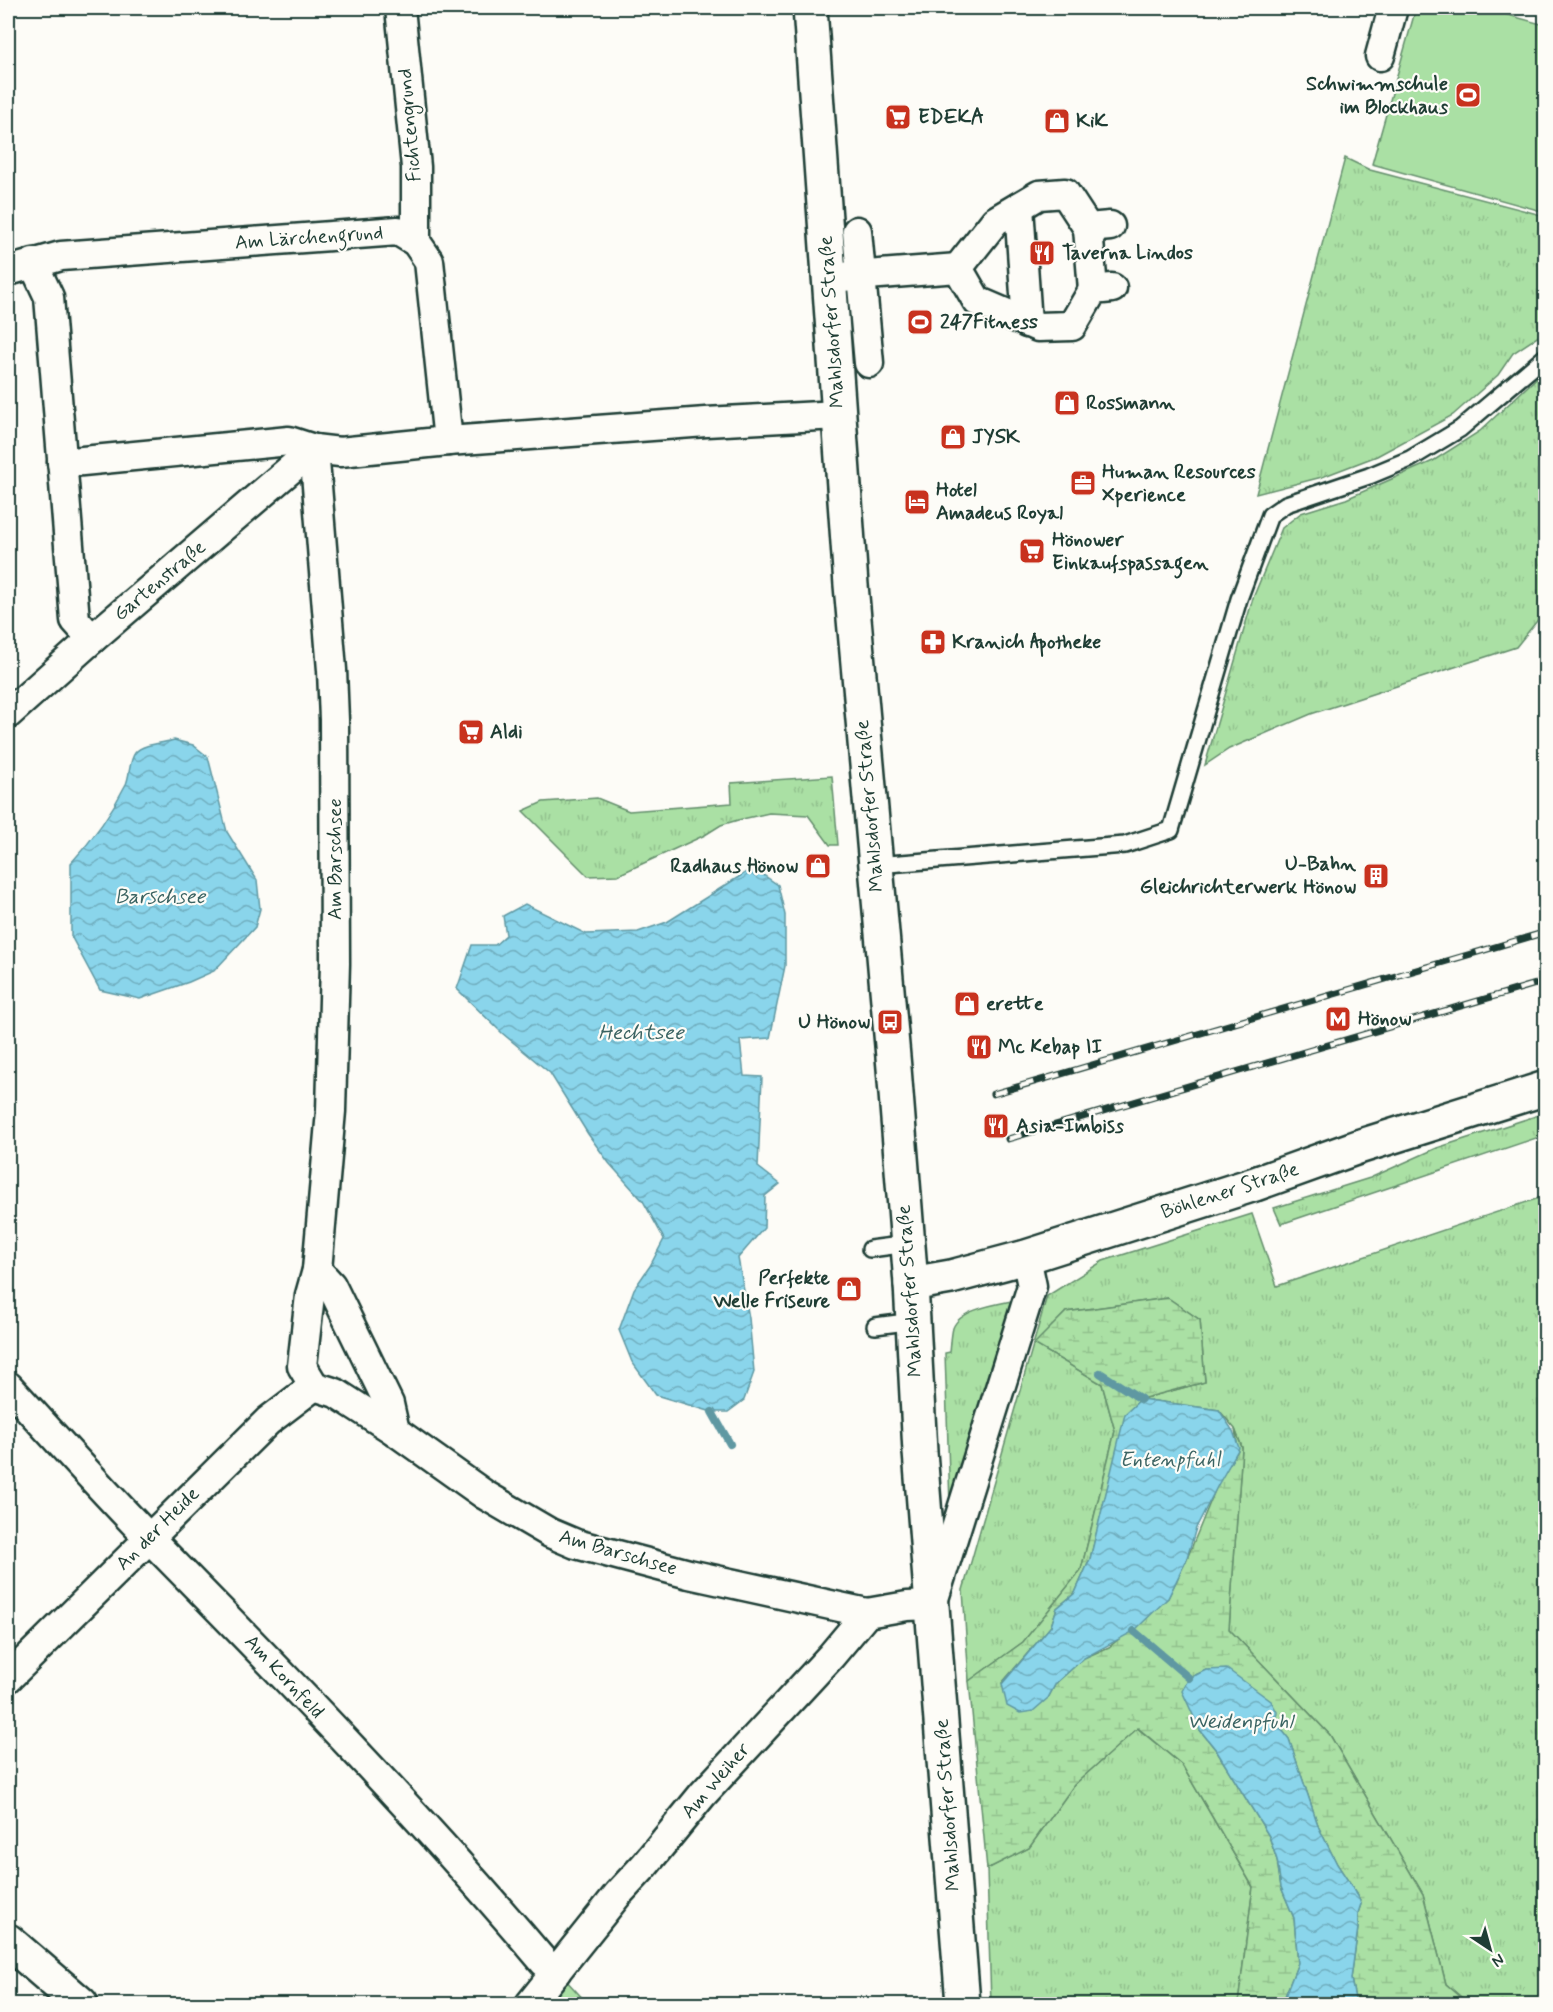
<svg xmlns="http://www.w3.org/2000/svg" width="1553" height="2012" font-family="Mynerve,sans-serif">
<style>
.grass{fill:url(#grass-tufts);stroke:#648e6c;stroke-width:1.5}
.wetland{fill:url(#wetland-marsh);stroke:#648e6c;stroke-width:1.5}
.garden{fill:#aae0a4;stroke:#648e6c;stroke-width:1.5}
.water{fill:url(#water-waves);stroke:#5f98a2;stroke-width:1.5}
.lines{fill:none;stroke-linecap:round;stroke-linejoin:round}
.stream{stroke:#5f98a2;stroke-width:8}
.lane-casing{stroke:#1f3d34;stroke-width:20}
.street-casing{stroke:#1f3d34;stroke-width:33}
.secondary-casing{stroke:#1f3d34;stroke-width:38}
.lane{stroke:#fdfcf7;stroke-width:15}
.street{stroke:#fdfcf7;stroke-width:28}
.secondary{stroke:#fdfcf7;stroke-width:33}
.rail-casing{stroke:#1f3d34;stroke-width:7}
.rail{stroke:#fdfcf7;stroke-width:4.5;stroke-dasharray:14;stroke-linecap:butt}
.labels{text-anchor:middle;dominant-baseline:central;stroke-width:4.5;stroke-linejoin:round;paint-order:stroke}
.poi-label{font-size:20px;font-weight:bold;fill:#1f3d34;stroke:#fdfcf7;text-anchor:start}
.street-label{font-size:20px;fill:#1f3d34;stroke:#fdfcf7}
.water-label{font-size:21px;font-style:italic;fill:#3a6362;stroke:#fdfcf7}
</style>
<defs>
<pattern id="grass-tufts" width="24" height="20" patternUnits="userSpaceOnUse" patternTransform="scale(1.5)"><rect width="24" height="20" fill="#aae0a4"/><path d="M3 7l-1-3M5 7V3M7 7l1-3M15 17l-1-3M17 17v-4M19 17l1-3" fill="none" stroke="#92c18e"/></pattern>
<pattern id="wetland-marsh" width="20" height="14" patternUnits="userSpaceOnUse" patternTransform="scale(1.5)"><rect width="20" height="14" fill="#aae0a4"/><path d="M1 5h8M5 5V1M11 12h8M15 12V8" fill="none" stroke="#92c18e"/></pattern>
<pattern id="water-waves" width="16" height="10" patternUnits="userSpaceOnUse" patternTransform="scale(1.5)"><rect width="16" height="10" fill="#8ad5eb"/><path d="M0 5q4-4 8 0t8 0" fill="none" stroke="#70aebf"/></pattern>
</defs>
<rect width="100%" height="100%" fill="#fdfcf7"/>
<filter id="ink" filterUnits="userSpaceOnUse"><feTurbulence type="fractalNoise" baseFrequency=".0167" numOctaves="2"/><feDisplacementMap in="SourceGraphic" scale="12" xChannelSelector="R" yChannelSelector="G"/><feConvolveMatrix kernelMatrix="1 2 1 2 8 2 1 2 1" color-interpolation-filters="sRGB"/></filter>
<g filter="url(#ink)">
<g class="grass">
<path d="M1345 158 1370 170 1545 216V332L1513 353 1498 375 1453 415 1377 456 1322 477 1256 494Z"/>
<path d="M1545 370V611L1516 647 1311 714 1229 749 1205 765 1253 598 1282 528 1301 513 1346 499 1433 461 1480 431Z"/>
<path d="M832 776 838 845H830L808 815 769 813 738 820 721 825 705 835 618 875 588 876 523 811 543 802 597 798 629 811 732 803 731 783Z"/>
<path d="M1545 1113V1135L1281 1224 1274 1208 1370 1178 1437 1148Z"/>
<path d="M1545 1196V2004H1469L1446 1984 1423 1894 1330 1735 1229 1629 1242 1447 1235 1429 1219 1410 1141 1399 1205 1382 1200 1320 1168 1298 1066 1312 1035 1344 1102 1384 1115 1431 1081 1570 1023 1642 969 1681 963 1590 1047 1296 1103 1261 1252 1214 1277 1286Z"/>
<path d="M1016 1300 950 1505 945 1353 950 1352C951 1345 951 1336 953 1328 960 1309 997 1304 1016 1300Z"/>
<path d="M1137 1728 1182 1765 1253 1887 1238 2004H991L987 1869 1029 1848 1074 1785Z"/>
<path d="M564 1978 588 2004H544Z"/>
</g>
<path class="wetland" d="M1168 1298 1200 1320 1205 1382 1141 1399 1126 1414 1090 1559 1075 1593 1057 1608 1051 1626 1002 1683 1048 1698 1056 1683 1084 1658 1109 1647 1168 1598 1186 1561 1218 1483 1238 1450 1235 1429 1242 1448 1229 1629 1330 1735 1423 1894 1446 1984 1469 2004H1356L1351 1979 1358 1928V1913L1361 1904 1358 1896 1337 1864 1319 1828 1289 1739 1276 1722 1206 1670 1189 1678 1183 1691 1200 1730 1216 1750 1269 1836 1277 1860 1281 1887 1294 1918 1298 1963 1282 2004H1238L1253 1887 1182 1765 1138 1728 1074 1785 1029 1848 987 1869 969 1681 1023 1642 1081 1570 1115 1431 1102 1384 1034 1344 1066 1312Z"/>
<path class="garden" d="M1416 8H1482L1545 25V212L1372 164Z"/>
<g class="water">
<path d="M174 740 193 745 208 757 227 832 257 880 260 909 255 927 214 971 189 982 140 999 100 990 71 936V863C93 839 111 814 126 784 130 775 129 761 135 753 142 744 163 743 174 740Z"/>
<path d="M753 868 778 885 785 915V966L770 1038 740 1040 744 1076 762 1077 758 1167 780 1184 765 1196 764 1228 738 1258 749 1318 754 1372 744 1400 728 1412H712L656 1395 632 1362 619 1330 634 1289 650 1266 664 1239 643 1201 609 1163 588 1134 550 1073 502 1033 457 989 472 945H495L506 935 503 916 525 904 586 934 638 932 667 922Z"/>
<path d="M1141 1399 1219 1410 1233 1431 1239 1448 1218 1485 1196 1528 1186 1561 1168 1598 1134 1631 1084 1658 1056 1683 1048 1698 1033 1711 1020 1713 1007 1706 1002 1684 1051 1626 1057 1608 1075 1593 1090 1559 1125 1414Z"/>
<path d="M1227 1669 1271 1701 1277 1712 1276 1722 1289 1739 1319 1828 1337 1864 1358 1896 1361 1904 1358 1913V1928L1351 1979 1356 2004H1282L1298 1963 1294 1918 1281 1887 1277 1860 1269 1836 1216 1750 1200 1730 1182 1691 1189 1678 1206 1670Z"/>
</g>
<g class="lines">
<g class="stream">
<path d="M1100 1373 1141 1399"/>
<path d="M712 1412 730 1444"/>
<path d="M1134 1631 1189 1678"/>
</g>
<g class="lane-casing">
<g id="lane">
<path d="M876 865 1125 845 1171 830 1239 599 1270 515 1286 504 1369 476 1410 459 1460 429 1546 356"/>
<path d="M870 1249 908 1244"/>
<path d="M875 1326 914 1321"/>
</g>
</g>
<g class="street-casing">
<g id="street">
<path d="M400 8 416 167V242"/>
<path d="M1380 56 1393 8"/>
<path d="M1019 207 1027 323"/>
<path d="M1088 228 1093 290"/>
<path d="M857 231 869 363"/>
<path d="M33 263 49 297 75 620 92 639"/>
<path d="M958 268 995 221 1039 195 1065 193 1088 228 1110 226"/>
<path d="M8 271 61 256 398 231 416 242 429 261 448 441"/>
<path d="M828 278 958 268 977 301 1038 327 1072 326 1093 290 1112 288"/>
<path d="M314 449 332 670 334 720 335 963 331 1111 317 1270 310 1295 302 1366 314 1386 336 1393 395 1431 485 1495 550 1533 576 1544 689 1574 867 1613"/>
<path d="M62 463 289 441 314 449 340 452 448 441 706 422 838 415"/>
<path d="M8 714 92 639 314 449"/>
<path d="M317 1270 331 1285 389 1404 395 1431"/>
<path d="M8 1386C55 1437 101 1489 150 1539 285 1676 420 1815 544 1962L556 1972"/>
<path d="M8 1678 268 1421 314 1386"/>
<path d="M530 2004 618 1894 644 1866 703 1794 831 1656 867 1613 907 1606 932 1605 1032 1286 1026 1257"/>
</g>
</g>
<g class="secondary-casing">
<g id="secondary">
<path d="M810 8 851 585 894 1068 911 1284 920 1452 963 2004"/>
<path d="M911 1284 951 1277 1026 1257 1255 1184 1358 1147 1546 1088"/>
<path d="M8 1941 81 2004"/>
</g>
</g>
<use href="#lane" class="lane"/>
<use href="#street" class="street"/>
<use href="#secondary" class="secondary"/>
<g class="rail-casing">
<g id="rail">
<path d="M993 1094 1546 932"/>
<path d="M1008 1139 1546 981"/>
</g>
</g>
<use href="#rail" class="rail"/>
</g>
</g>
<defs>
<g id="stadium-square" transform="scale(1.35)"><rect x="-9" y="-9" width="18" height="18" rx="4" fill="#c8321e" stroke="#fdfcf7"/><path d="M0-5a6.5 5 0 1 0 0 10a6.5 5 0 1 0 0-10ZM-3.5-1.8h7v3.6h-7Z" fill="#fff"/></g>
<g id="supermarket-square" transform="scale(1.35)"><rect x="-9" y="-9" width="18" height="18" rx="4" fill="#c8321e" stroke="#fdfcf7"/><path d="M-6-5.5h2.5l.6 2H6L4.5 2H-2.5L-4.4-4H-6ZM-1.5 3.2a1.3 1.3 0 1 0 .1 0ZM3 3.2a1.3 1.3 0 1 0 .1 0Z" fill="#fff"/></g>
<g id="shop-square" transform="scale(1.35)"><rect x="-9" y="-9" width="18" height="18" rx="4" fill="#c8321e" stroke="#fdfcf7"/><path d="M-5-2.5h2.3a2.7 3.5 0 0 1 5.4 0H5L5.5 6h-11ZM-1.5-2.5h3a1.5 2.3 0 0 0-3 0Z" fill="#fff"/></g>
<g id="restaurant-square" transform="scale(1.35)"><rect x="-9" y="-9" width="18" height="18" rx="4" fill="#c8321e" stroke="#fdfcf7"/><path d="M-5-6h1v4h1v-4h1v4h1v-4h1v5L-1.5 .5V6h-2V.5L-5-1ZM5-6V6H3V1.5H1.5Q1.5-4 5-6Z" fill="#fff"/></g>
<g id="office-square" transform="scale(1.35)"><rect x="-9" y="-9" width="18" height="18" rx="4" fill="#c8321e" stroke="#fdfcf7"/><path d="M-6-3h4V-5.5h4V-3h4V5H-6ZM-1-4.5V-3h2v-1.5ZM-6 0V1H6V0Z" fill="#fff"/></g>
<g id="hotel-square" transform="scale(1.35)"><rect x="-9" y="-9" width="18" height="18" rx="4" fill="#c8321e" stroke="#fdfcf7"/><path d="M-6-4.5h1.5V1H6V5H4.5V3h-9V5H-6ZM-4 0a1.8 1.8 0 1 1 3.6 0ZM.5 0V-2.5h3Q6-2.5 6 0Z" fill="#fff"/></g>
<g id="pharmacy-square" transform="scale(1.35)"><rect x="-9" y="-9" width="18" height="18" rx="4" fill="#c8321e" stroke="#fdfcf7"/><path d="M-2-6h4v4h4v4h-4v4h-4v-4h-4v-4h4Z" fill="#fff"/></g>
<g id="building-square" transform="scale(1.35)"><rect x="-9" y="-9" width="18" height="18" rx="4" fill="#c8321e" stroke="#fdfcf7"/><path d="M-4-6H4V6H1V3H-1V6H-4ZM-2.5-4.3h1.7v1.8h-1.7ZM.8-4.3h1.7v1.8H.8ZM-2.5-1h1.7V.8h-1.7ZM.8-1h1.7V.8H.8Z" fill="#fff"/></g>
<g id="metro-square" transform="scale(1.35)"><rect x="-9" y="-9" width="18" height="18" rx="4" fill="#c8321e" stroke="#fdfcf7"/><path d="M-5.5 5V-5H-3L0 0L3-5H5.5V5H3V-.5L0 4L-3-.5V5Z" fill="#fff"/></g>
<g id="bus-square" transform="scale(1.35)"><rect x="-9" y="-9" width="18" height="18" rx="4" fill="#c8321e" stroke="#fdfcf7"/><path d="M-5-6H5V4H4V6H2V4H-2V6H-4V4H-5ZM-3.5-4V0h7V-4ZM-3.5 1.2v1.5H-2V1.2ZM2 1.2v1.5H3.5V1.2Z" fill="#fff"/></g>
</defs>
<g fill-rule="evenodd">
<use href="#stadium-square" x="1468" y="95"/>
<use href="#supermarket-square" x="898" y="117"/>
<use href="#shop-square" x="1057" y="121"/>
<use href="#restaurant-square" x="1042" y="253"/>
<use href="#stadium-square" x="920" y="322"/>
<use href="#shop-square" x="1067" y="403"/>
<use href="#shop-square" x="953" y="437"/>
<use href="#office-square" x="1083" y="483"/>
<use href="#hotel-square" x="917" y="502"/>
<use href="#supermarket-square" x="1032" y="551"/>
<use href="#pharmacy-square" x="933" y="642"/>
<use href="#supermarket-square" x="471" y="732"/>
<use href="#shop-square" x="818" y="866"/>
<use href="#building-square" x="1376" y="876"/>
<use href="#shop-square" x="967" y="1004"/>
<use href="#metro-square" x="1338" y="1019"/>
<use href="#bus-square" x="890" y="1022"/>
<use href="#restaurant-square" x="979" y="1047"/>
<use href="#restaurant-square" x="996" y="1126"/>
<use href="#shop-square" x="849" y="1289"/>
</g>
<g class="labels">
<g class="poi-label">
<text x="1448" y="84" text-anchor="end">Schwimmschule<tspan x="1448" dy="23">im Blockhaus</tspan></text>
<text x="918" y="117">EDEKA</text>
<text x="1076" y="121">KiK</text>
<text x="1062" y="253">Taverna Lindos</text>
<text x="940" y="322">247Fitness</text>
<text x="1086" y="403">Rossmann</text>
<text x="972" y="437">JYSK</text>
<text x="1102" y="472">Human Resources<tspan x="1102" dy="23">Xperience</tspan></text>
<text x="936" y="490">Hotel<tspan x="936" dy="23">Amadeus Royal</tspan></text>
<text x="1052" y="540">Hönower<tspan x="1052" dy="23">Einkaufspassagen</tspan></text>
<text x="952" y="642">Kranich Apotheke</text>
<text x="490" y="732">Aldi</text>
<text x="1356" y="864" text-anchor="end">U-Bahn<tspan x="1356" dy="23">Gleichrichterwerk Hönow</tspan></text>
<text x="798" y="866" text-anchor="end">Radhaus Hönow</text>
<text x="986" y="1004">erette</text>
<text x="1358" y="1019">Hönow</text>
<text x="870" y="1022" text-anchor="end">U Hönow</text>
<text x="998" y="1047">Mc Kebap II</text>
<text x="1016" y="1126">Asia-Imbiss</text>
<text x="830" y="1278" text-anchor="end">Perfekte<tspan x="830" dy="23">Welle Friseure</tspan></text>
</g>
<g class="street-label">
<text transform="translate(410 125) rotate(-95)">Fichtengrund</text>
<text transform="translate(309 238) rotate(-4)">Am Lärchengrund</text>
<text transform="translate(832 322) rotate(-94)">Mahlsdorfer Straße</text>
<text transform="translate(160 581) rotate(-40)">Gartenstraße</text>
<text transform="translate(870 806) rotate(-95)">Mahlsdorfer Straße</text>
<text transform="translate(335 859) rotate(-90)">Am Barschsee</text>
<text transform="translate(1230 1191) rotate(-18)">Böhlener Straße</text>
<text transform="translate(910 1291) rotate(-94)">Mahlsdorfer Straße</text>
<text transform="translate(158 1529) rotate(-45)">An der Heide</text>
<text transform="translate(618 1553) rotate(16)">Am Barschsee</text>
<text transform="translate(284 1677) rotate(47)">Am Kornfeld</text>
<text transform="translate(716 1781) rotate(-49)">Am Weiher</text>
<text transform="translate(948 1805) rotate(-94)">Mahlsdorfer Straße</text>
</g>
<g class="water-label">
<text x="160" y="897">Barschsee</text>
<text x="641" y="1033">Hechtsee</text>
<text x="1170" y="1460">Entenpfuhl</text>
<text x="1240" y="1722">Weidenpfuhl</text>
</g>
</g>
<rect width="1553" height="2012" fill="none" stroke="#fdfcf7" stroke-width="30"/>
<rect x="15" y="15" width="1523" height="1982" fill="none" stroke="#1f3d34" stroke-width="2" filter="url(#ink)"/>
<g transform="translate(1490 1949) rotate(144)" stroke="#fdfcf7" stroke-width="4.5" paint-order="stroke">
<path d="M0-4.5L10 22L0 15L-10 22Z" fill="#1f3d34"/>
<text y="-9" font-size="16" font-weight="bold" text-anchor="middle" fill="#1f3d34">N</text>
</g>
</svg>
